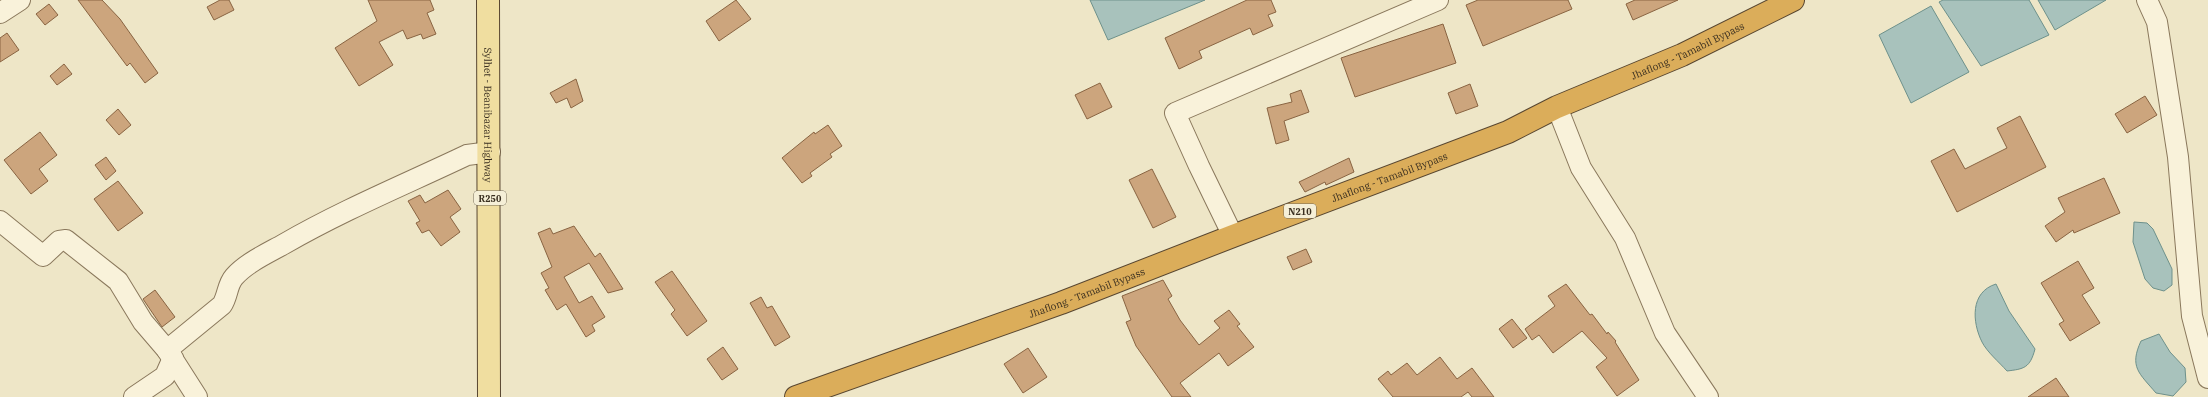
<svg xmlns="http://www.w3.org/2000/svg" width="2208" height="397" font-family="'IBM Plex Serif',serif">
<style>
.water{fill:#a8c2bc;stroke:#6e918b}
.building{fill:#cca57d;stroke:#896442}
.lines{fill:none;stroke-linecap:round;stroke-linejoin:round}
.minor-casing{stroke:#8a785c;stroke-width:22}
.major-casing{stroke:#584630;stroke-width:24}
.highway-casing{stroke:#584630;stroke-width:24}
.minor{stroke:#f9f2da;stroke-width:20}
.major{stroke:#f0dea0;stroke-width:22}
.highway{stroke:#dbad5a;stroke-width:22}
.labels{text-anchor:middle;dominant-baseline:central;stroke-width:3;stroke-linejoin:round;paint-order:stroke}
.shield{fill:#f5efd7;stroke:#726957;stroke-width:1}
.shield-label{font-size:9px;font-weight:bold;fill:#3a2f20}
.street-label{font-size:10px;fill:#3a2f20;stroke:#f5efd7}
</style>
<rect width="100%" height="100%" fill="#eee6c7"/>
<g class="water">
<path d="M1090 0H1205L1108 40Z"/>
<path d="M1943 0H2029L2049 35 1981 66 1939 2Z"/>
<path d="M2038 0H2106L2055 30Z"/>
<path d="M1931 6 1969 72 1911 103 1879 35Z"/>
<path d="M2134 222 2147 223 2153 229 2172 269V285L2164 291 2153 288 2145 279 2133 242Z"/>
<path d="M1996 284 2009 311 2035 349C2030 368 2024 369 2007 371 1999 362 1987 352 1982 342 1972 322 1970 292 1996 284Z"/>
<path d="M2159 334 2170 352 2185 368 2186 382 2173 396 2156 393C2139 373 2129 367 2141 341Z"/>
</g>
<g class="building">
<path d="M78 0H102L120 19 158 73 145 83 130 63 127 66Z"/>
<path d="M220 0H229L234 10 214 20 207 7Z"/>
<path d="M368 0H430L434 10 427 13 436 34 423 39 421 34 407 39 403 30 379 42 393 65 359 86 335 48 377 21Z"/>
<path d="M736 0 751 19 719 41 706 21Z"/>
<path d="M1247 0H1271L1276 12 1268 15 1273 26 1253 35 1250 28 1199 51 1202 58 1179 69 1165 38Z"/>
<path d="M1478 0H1568L1572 9 1483 46 1466 5Z"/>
<path d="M1635 0H1678L1633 20 1626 4Z"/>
<path d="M49 4 58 15 45 25 36 14Z"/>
<path d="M1443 24 1456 63 1355 97 1341 58Z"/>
<path d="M7 33 19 50 0 62V38Z"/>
<path d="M64 64 72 74 57 85 50 76Z"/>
<path d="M576 79 583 101 571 108 567 98 556 103 550 93Z"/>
<path d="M1100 83 1112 107 1087 119 1075 95Z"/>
<path d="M1470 84 1478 106 1456 114 1448 93Z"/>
<path d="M1301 90 1309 112 1284 121 1289 140 1276 144 1267 108 1292 102 1290 94Z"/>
<path d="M2145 96 2157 115 2127 133 2115 114Z"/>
<path d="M118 109 131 125 119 135 106 120Z"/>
<path d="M2020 116 2046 167 1957 212 1931 161 1954 149 1965 169 2007 148 1997 128Z"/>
<path d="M828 125 842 146 830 154 832 157 810 173 812 176 802 183 782 158 814 132 815 134Z"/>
<path d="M40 132 57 155 39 169 48 181 31 194 4 160Z"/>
<path d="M106 157 116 171 106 180 95 165Z"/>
<path d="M1349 158 1354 172 1326 185 1325 182 1305 192 1299 182Z"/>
<path d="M1152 169 1176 217 1153 228 1129 180Z"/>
<path d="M2104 178 2120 213 2074 233 2073 230 2056 242 2045 226 2065 212 2058 198Z"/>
<path d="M118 181 143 213 118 231 94 199Z"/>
<path d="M448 190 461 209 450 217 460 232 441 246 429 230 422 233 416 223 420 221 408 201 420 195 425 203Z"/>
<path d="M574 226 595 257 600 253 623 289 608 293 589 263 564 277 579 303 592 296 605 317 592 325 595 331 586 337 566 304 557 310 545 290 549 288 541 273 552 267 538 233 550 228 553 234Z"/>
<path d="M1306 249 1312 262 1293 270 1287 257Z"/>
<path d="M2078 261 2094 288 2082 295 2100 323 2070 341 2059 324 2064 321 2041 283Z"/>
<path d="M672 271 707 321 687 336 671 314 675 310 655 282Z"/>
<path d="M1163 280 1172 296 1168 299 1180 320 1199 345 1220 328 1214 321 1229 310 1240 324 1237 326 1254 347 1228 366 1219 353 1180 383 1191 397H1172L1136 346 1126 322 1131 320 1122 296Z"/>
<path d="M1566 284 1590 315 1592 314 1607 334 1608 332 1616 341 1615 342 1639 380 1617 396 1596 367 1607 358 1582 331 1553 353 1539 335 1532 340 1525 329 1555 306 1548 296Z"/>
<path d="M155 290 175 317 162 327 143 299Z"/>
<path d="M761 297 767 308 772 306 790 337 775 346 750 303Z"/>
<path d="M1512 319 1527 338 1513 348 1499 329Z"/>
<path d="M723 347 738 369 722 380 707 359Z"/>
<path d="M1028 348 1047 377 1023 393 1004 364Z"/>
<path d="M1440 357 1457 379 1472 368 1494 397H1472L1468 392 1461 397H1393L1378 379 1388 371 1391 375 1407 363 1417 375Z"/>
<path d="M2056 378 2069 397H2028Z"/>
</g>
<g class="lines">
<g class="minor-casing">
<g id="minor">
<path d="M2147 0 2157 22 2178 157 2192 316 2208 378"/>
<path d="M0 13 20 0"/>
<path d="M1557 107 1581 168 1625 238 1665 333 1708 397"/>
<path d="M0 221 43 256 59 241 66 240 118 281 143 322 167 350"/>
<path d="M1233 236 1199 166 1175 113 1438 0"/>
<path d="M134 397 165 376 173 358"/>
<path d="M197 397 167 350 222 305C228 296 227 285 234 277 246 263 268 253 284 244 343 210 406 184 467 155L490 152"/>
</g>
</g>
<g class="major-casing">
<g id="major">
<path id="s1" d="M488 0 489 397"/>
</g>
</g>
<g class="highway-casing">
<g id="highway">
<path id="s2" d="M796 397 1061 303 1233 236 1508 132 1557 107 1682 55 1793 0"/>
</g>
</g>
<use href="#minor" class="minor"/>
<use href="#major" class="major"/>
<use href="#highway" class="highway"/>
</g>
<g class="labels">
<g class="shield">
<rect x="474" y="191" width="32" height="14" rx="3"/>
<rect x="1284" y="204" width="32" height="14" rx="3"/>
</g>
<g class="shield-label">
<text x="490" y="198">R250</text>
<text x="1300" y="211">N210</text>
</g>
<g class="street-label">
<text stroke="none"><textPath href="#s2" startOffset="957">Jhaflong - Tamabil Bypass</textPath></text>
<text stroke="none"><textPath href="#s1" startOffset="115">Sylhet - Beanibazar Highway</textPath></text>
<text stroke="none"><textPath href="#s2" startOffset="633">Jhaflong - Tamabil Bypass</textPath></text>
<text stroke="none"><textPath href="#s2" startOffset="309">Jhaflong - Tamabil Bypass</textPath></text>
</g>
</g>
</svg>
